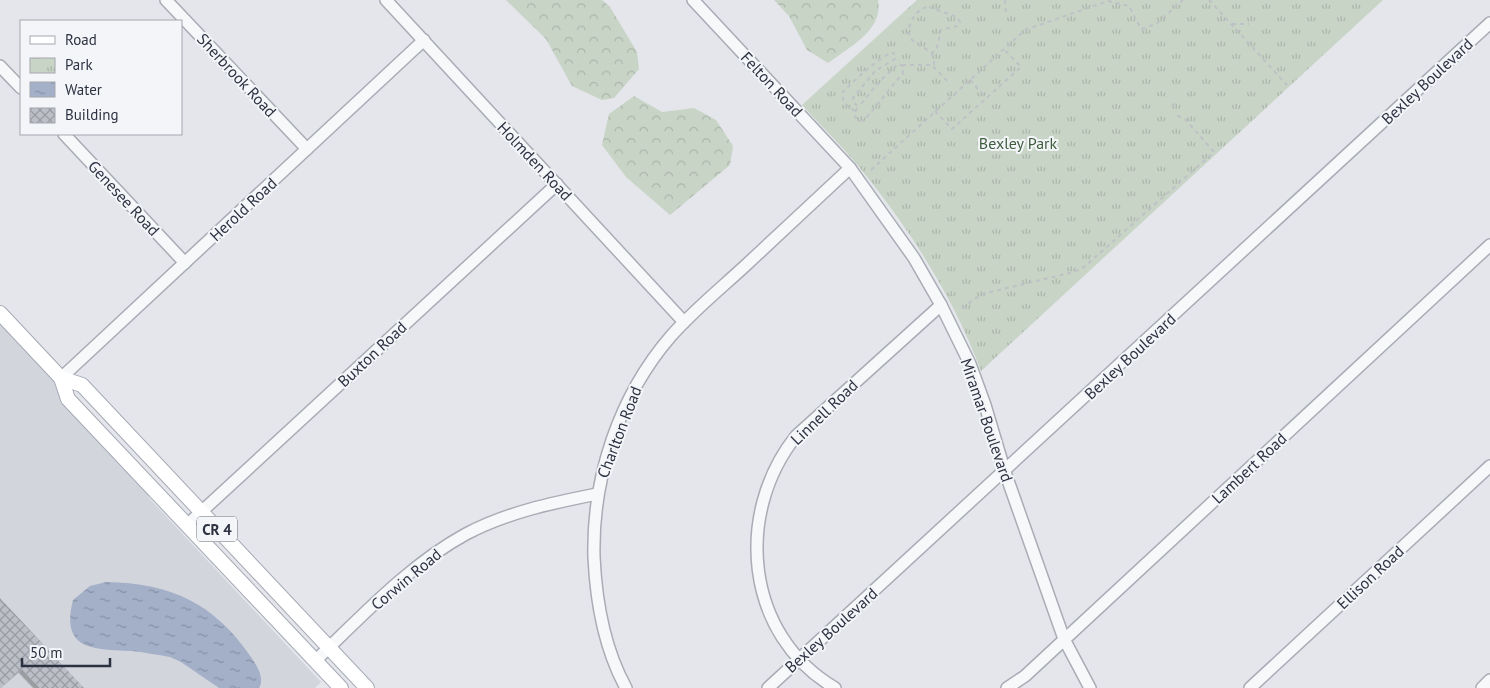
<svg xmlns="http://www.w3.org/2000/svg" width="1490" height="688" font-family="'PT Sans',sans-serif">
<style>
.built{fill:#d3d5dd}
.forest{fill:url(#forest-crowns)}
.park{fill:url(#park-tufts)}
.water{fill:url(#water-ripples)}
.building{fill:url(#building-cross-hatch);filter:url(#shadow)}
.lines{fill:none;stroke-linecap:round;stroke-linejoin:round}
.minor-casing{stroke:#a9acb5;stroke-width:14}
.major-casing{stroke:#a5aab6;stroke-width:16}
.path{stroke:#bec1c6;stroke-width:2;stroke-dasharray:4 4;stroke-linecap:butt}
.minor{stroke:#f7f8fa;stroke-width:11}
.major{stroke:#fff;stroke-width:14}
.labels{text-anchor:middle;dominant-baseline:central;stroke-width:4;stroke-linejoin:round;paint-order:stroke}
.shield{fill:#f4f5f8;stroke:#696c79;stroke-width:1}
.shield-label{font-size:15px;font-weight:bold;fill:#2d3242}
.street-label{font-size:16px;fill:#2d3242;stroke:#f4f5f8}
.park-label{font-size:16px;fill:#3e5d3c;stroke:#f4f5f8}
</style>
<defs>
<pattern id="forest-crowns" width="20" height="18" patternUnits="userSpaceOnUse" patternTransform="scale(1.25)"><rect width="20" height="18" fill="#c8d4c6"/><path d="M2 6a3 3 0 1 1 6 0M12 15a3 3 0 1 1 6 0" fill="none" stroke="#acb6ab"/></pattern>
<pattern id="park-tufts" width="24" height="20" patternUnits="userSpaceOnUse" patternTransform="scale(1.25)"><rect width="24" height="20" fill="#c8d4c6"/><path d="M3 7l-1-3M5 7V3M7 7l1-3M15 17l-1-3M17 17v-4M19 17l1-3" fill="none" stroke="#acb6ab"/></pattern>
<pattern id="water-ripples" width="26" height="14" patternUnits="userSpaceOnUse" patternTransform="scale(1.25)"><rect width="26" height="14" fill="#a3b0c8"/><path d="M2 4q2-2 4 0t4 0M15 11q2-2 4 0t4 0" fill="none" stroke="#8590a4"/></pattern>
<pattern id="building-cross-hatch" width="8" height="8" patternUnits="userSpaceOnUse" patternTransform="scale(1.25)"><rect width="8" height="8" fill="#bcbfc7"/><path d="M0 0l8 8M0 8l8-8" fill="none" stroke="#999ca3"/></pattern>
<filter id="shadow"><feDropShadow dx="-3.5" dy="3.5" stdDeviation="0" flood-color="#0004"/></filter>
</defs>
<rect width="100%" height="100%" fill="#e4e6eb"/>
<path class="built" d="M0 313 61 378 68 399 155 491 148 497 321 682 315 688H0Z"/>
<g class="forest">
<path d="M506 0H602L610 7 637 52 639 69 614 98 602 100 572 86 546 39Z"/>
<path d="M774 0H878C884 30 848 48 828 63L807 50 789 16Z"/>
<path d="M634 96 662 112 694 108 716 120 733 146 730 165 670 215 626 177 602 145 609 114Z"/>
</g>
<path class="park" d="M917 0H1383L981 371C955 301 914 236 868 178 848 152 824 129 802 105Z"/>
<path class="water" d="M106 582C171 583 214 603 251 657 257 666 265 678 259 688H219L181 662 170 657C157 655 144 652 131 651 94 649 60 651 73 600L90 586Z"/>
<path class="building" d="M0 598 84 688H40L22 669 0 688Z"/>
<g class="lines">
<g class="minor-casing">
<g id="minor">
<path d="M166 0 307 149"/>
<path d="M386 0 684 322"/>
<path d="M693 0 850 168 914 258 941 305 970 364 985 405 1005 472 1064 639 1090 688"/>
<path d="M0 66 21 88"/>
<path d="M64 134 185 263"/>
<path d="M61 378 424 40"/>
<path d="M187 525 557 184"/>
<path d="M315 661C362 616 409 565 466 534 508 512 552 503 597 494"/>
<path d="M626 688C604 648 596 601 594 557 592 478 619 396 671 336 693 311 720 289 745 266 780 233 815 201 850 168"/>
<path d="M768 688 1490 23"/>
<path d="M835 688C745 635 734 514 796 436L941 305"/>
<path d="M1007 688 1025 676 1490 245"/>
<path d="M1250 688 1490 466"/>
<path d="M1482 688 1490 680"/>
</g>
</g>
<g class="major-casing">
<g id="major">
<path d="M0 313 61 378 68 399 341 688"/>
<path d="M61 378 82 385 367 688"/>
</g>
</g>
<g class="path">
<path d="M1005 0 1006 13"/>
<path d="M1209 0 1287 85"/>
<path d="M929 7 957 17 960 22 957 26 941 30 937 48 932 53 912 40 908 32C910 22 917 7 929 7Z"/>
<path d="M1232 24H1249"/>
<path d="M932 53 935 68"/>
<path d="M902 65H932L949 83"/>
<path d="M970 80 986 98"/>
<path d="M1172 106 1177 101"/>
<path d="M855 111 844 103 842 93C849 85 885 51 894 53L895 59 875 71 853 98V101L856 105 861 104 880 81 898 64 903 66V73L867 117 861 121 857 120 854 114 859 105"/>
<path d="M935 111 952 129 1021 67 1004 49"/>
<path d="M871 170 1025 30 1108 1 1129 6 1141 29 1156 24 1183 0"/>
<path d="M962 308 982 294 1074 272 1084 267 1214 152 1186 120 1176 115"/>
</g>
<use href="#minor" class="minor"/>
<use href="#major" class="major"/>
</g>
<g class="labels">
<rect class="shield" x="197" y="516.5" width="40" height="25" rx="4"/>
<g class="shield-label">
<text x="217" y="529">CR 4</text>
</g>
<g class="street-label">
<text transform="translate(237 75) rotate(47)">Sherbrook Road</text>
<text transform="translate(1427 81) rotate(-43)">Bexley Boulevard</text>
<text transform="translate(772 84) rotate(47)">Felton Road</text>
<text transform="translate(535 161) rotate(47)">Holmden Road</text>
<text transform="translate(124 198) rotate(47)">Genesee Road</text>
<text transform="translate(243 209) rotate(-43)">Herold Road</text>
<text transform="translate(372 354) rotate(-43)">Buxton Road</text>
<text transform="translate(1130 356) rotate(-43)">Bexley Boulevard</text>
<text transform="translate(824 412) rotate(-44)">Linnell Road</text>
<text transform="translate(987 420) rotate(71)">Miramar Boulevard</text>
<text transform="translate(619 432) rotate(-69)">Charlton Road</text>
<text transform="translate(1249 468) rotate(-43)">Lambert Road</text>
<text transform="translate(1370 577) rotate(-43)">Ellison Road</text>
<text transform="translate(406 579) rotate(-40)">Corwin Road</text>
<text transform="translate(831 630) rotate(-42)">Bexley Boulevard</text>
</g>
<g class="park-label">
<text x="1018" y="143">Bexley Park</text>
</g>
</g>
<rect x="20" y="20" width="162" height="115" fill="#f4f5f8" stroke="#a4a7af"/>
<rect x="30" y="36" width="25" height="8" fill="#ffffff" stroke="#a4a7af"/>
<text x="65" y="45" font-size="15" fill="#2d3242">Road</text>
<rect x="30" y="58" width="25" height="15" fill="url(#park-tufts)" stroke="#a4a7af"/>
<text x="65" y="70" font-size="15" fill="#2d3242">Park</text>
<rect x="30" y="82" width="25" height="15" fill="url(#water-ripples)" stroke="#a4a7af"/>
<text x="65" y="95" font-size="15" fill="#2d3242">Water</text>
<rect x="30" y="108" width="25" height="15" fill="url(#building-cross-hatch)" stroke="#a4a7af"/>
<text x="65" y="120" font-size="15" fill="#2d3242">Building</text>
<path d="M22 658v8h88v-8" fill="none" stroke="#2d3242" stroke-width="2.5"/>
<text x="30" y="658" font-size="15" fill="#2d3242" stroke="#f4f5f8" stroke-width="4" paint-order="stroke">50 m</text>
</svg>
